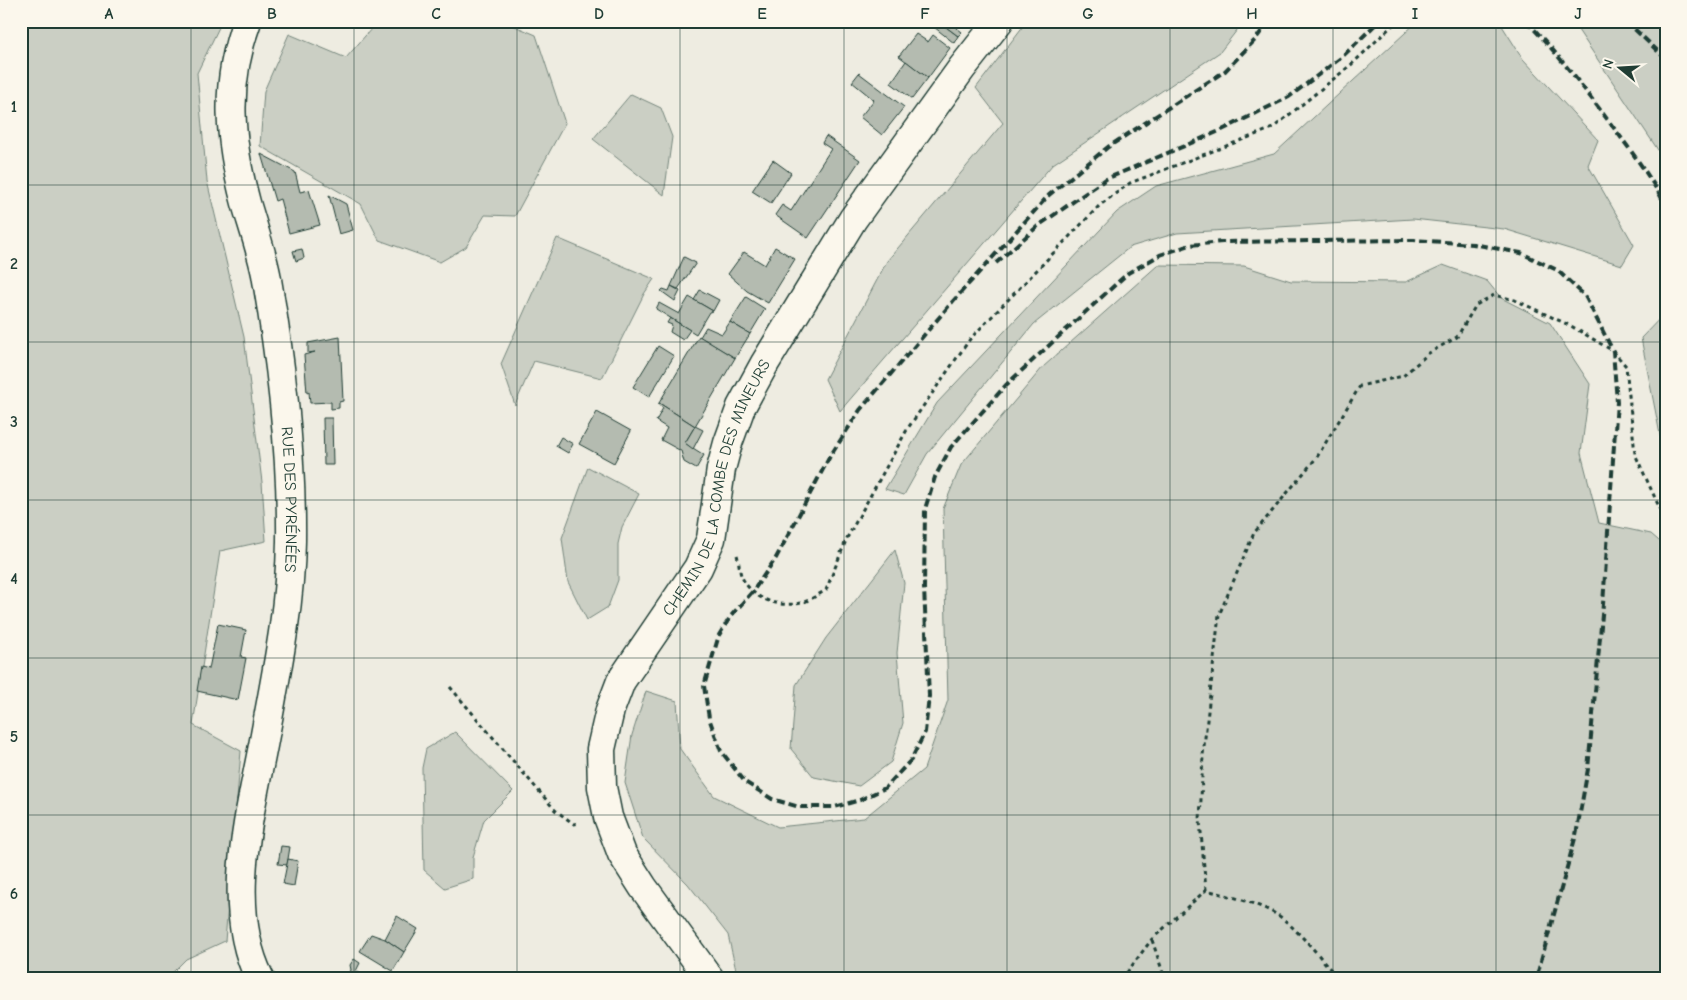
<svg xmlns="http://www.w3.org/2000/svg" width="1687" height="1000" font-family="'Comic Neue',sans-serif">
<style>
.green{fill:#cbcfc4;stroke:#75867c}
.building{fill:#b4bbb0;stroke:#1f3d34}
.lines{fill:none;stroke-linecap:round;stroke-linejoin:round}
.minor-casing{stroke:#1f3d34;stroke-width:31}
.path{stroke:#1f3d34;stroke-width:3;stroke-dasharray:4 4;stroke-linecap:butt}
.minor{stroke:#fbf7ec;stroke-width:28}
.rail{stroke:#1f3d34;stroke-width:4;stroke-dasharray:8 4;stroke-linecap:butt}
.grid{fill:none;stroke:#1f3d34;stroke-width:1;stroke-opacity:0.55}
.labels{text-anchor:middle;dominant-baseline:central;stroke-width:4;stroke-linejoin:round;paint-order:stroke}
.street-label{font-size:16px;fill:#1f3d34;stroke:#fbf7ec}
.neatline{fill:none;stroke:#1f3d34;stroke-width:2}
.grid-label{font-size:16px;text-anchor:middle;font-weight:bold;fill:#1f3d34}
</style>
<rect width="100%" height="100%" fill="#eeece1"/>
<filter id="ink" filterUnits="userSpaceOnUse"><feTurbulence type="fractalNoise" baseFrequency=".02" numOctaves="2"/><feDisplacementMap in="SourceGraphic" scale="10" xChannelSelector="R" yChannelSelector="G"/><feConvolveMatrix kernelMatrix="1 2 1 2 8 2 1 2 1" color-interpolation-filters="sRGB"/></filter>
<g filter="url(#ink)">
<g class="green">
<path d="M21 21H222L197 73 207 181 244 337 262 482 266 541 220 551 193 725 241 751 225 941 186 959 166 979H21Z"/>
<path d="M378 21H503L536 35 565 123 515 216 485 215 466 247 440 262 379 240 361 204 260 146 264 91 289 34 346 58Z"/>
<path d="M1027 21H1244L1220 52 1053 164 840 411 825 379 887 261 1003 123 976 88Z"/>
<path d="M1418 21H1499L1523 59 1598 140 1588 165 1634 245 1622 265 1504 229 1413 219 1177 233 1130 247 1034 324 927 454 904 495 885 489 937 403 1117 212 1156 186 1274 154Z"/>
<path d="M1572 21H1666V161L1664 159Z"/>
<path d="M631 94 661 108 672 137 664 195 593 139Z"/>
<path d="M557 238 654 279 644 294 602 378 534 361 515 405 501 364Z"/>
<path d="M1158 265 1244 266 1291 281 1406 282 1443 265 1487 281 1501 298 1550 323 1590 384 1581 453 1599 523 1651 534 1666 547V979H738L728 935 688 884 643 838 625 783 632 735 646 691 677 701 680 749 714 796 778 827 864 818 924 769 948 700 943 509 961 465 1043 367Z"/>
<path d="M1666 312V465L1641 338Z"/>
<path d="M588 467 639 494 622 527 618 544V580L608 607 587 620 568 582 562 538Z"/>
<path d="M895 550 904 583 897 653 903 723 891 762 859 786 814 777 791 749 796 685 826 638Z"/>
<path d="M455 732 513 791 484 820 473 857V879L445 888 424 870 422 768 426 749Z"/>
</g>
<g class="building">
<path d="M938 21 958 36 954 43 934 27Z"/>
<path d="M938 21H948L962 32 958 36Z"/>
<path d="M916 34 928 42 933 35 950 48 928 78 899 56Z"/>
<path d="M906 61 928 78 912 99 891 83Z"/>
<path d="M859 73 904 107 882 135 860 117 874 100 852 82Z"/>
<path d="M826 136 860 160 808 238 775 215 782 205 791 211 831 149 822 143Z"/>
<path d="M261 154 295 172 300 192 309 190 320 225 289 233 280 199 275 201Z"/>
<path d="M773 160 791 173 771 203 752 191Z"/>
<path d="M329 195 346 204 353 230 339 234Z"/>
<path d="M775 247 795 259 768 303 747 291 728 274 744 252 765 265Z"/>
<path d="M302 249 304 258 296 261 293 251Z"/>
<path d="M684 257 696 263 678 289 671 286Z"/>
<path d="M671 286 680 291 675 301 661 291 663 289 669 291Z"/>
<path d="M700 290 719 300 713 311 694 300Z"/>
<path d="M689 297 713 311 709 312 696 334 656 309 659 303 679 314Z"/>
<path d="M746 297 765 309 750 334 730 322Z"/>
<path d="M670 318 690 330 683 340 670 332 672 325 667 323Z"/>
<path d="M730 322 750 334 735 358 700 337 706 327 722 334Z"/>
<path d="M699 336 735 358 695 426 659 403Z"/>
<path d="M340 337 343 401 339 402V408L331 409V402L310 403 309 392 307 393 304 355 315 352 308 353V343Z"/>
<path d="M658 346 674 356 649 397 633 387Z"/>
<path d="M659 403 695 426 685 443 704 455 696 469 684 462 681 451 661 440 667 428 656 421 663 408 658 405Z"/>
<path d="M597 412 631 431 614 463 579 444Z"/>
<path d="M323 418H332L333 465H324Z"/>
<path d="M695 426 703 430 693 449 685 443Z"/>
<path d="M561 437 573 444 568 453 556 446Z"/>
<path d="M218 624 246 630 241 657 246 658 238 700 197 691 201 667 209 669Z"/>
<path d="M281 846 290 847 287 865 278 864Z"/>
<path d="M288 859 298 861 294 886 283 884Z"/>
<path d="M397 916 418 929 404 952 385 939Z"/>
<path d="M371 934 385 939 404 952 393 971 360 951Z"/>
<path d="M354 959 360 963 356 971 369 979H346L351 970 350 965Z"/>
</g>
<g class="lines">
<g class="minor-casing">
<g id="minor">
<path id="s1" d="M247 21C224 84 229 140 246 203 253 227 261 250 266 274 281 361 292 452 291 541 290 607 277 670 265 735 251 812 223 905 260 979"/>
<path id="s2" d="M710 979 643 887 622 854 608 817 602 787 601 749 610 710 621 681 698 568 711 539 721 469 728 443 741 407 765 363 853 219 962 68 999 21"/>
</g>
</g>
<g class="path">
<path d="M737 555C739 561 739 569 741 575 751 599 777 608 801 603 809 601 819 594 826 590L847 538 908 428 970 339 1100 205 1130 183 1273 128 1352 64 1397 21"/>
<path d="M450 687 555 810 574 824 580 823"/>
<path d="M1206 890 1200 821 1203 755 1219 615 1254 533 1317 457 1360 386 1403 376 1429 353 1457 337 1476 305 1494 295 1515 300 1571 326 1613 351 1626 366 1635 454 1666 522"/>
<path d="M1152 940 1165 979"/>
<path d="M1122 979 1152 939 1206 890C1230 896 1254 902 1276 914 1292 923 1326 963 1338 979"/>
</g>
<use href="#minor" class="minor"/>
<g class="rail">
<path d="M1269 21 1255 40 1225 71 1108 147 1049 195 954 300 860 410 829 458 776 558 753 591 731 616 719 635 704 686 709 718 721 751 745 782 772 799 799 807H835L860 800 885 788 911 760 925 732 929 696 924 588 925 509 935 477 951 447 1006 385 1128 273 1160 255 1190 245 1222 242 1414 240 1473 244 1521 253 1557 270 1585 296 1613 351 1617 402 1603 604 1588 769 1576 835 1536 979"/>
<path d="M1526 21C1553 48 1575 77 1598 107 1622 139 1647 170 1666 206"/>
<path d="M1626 21 1666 59"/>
<path d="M996 263 1038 226 1106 179 1222 130 1289 97 1342 57 1379 21"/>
</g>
</g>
</g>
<path class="grid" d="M191 21V979M354 21V979M517 21V979M680 21V979M844 21V979M1007 21V979M1170 21V979M1333 21V979M1496 21V979M21 185H1666M21 342H1666M21 500H1666M21 658H1666M21 815H1666"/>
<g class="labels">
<g class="street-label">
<text stroke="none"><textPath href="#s2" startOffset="551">CHEMIN DE LA COMBE DES MINEURS</textPath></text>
<text stroke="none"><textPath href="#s1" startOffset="486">RUE DES PYRÉNÉES</textPath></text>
</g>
</g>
<rect width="1687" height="1000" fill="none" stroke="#fbf7ec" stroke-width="55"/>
<g transform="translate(1620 68) rotate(288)" stroke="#fbf7ec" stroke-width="4" paint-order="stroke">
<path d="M0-4L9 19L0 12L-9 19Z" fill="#1f3d34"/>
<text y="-8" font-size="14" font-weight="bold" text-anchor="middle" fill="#1f3d34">N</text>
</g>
<rect x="28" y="28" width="1632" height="944" class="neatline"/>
<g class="grid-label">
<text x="109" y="19">A</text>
<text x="272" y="19">B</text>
<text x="436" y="19">C</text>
<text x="599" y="19">D</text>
<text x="762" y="19">E</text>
<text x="925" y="19">F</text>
<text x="1088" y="19">G</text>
<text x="1252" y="19">H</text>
<text x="1415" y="19">I</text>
<text x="1578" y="19">J</text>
<text x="14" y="112">1</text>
<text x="14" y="269">2</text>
<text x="14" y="427">3</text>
<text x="14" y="584">4</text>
<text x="14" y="742">5</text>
<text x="14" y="899">6</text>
</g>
</svg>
